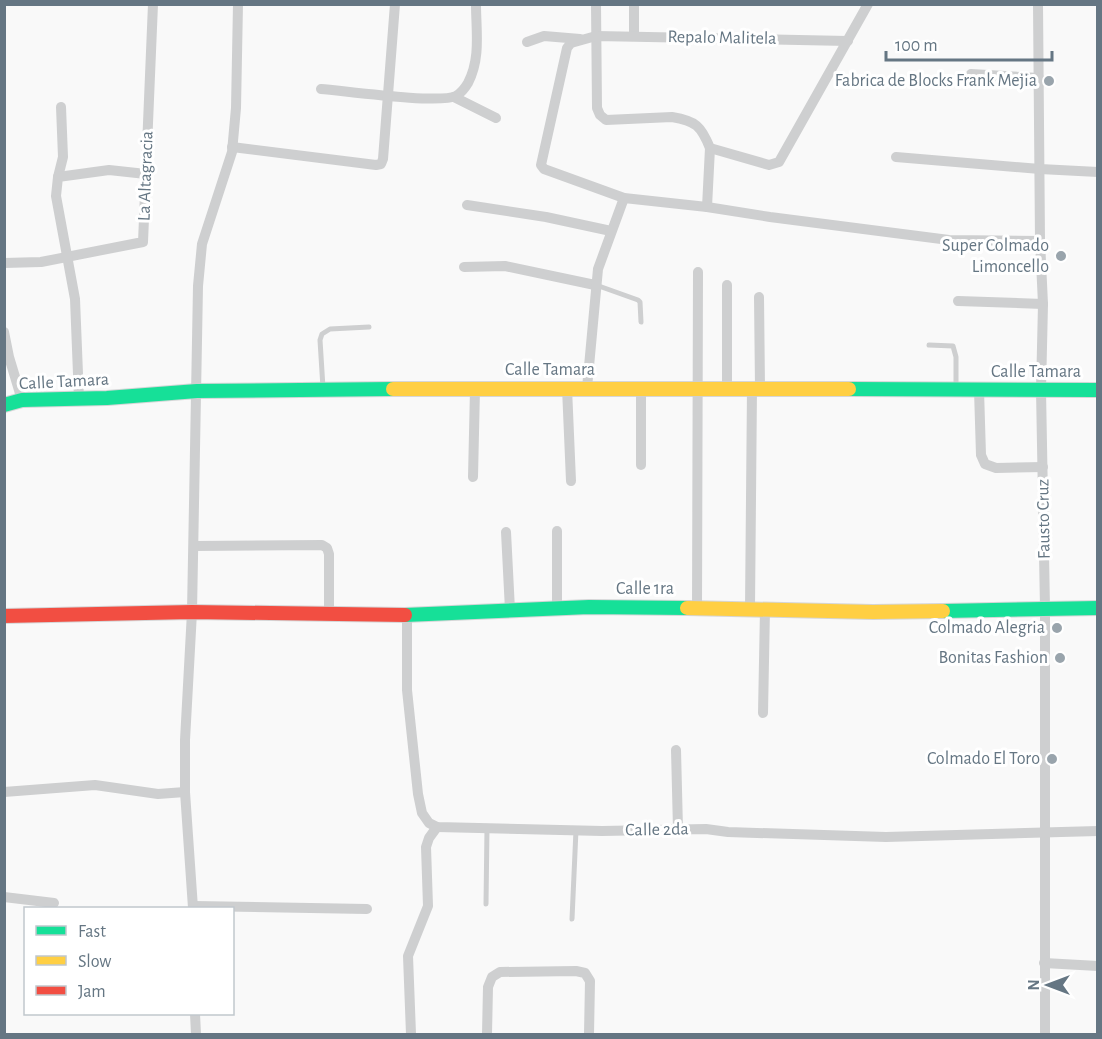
<svg xmlns="http://www.w3.org/2000/svg" width="1102" height="1039" font-family="'Alegreya Sans',sans-serif">
<style>
.lines{fill:none;stroke-linecap:round;stroke-linejoin:round}
.fast-casing{stroke:#d5d6d7;stroke-width:16}
.slow-casing{stroke:#d5d6d7;stroke-width:16}
.jam-casing{stroke:#d5d6d7;stroke-width:16}
.lane{stroke:#cecfd0;stroke-width:5}
.street{stroke:#cecfd0;stroke-width:10}
.fast{stroke:#16e098;stroke-width:14}
.slow{stroke:#ffcf43;stroke-width:14}
.jam{stroke:#f24e42;stroke-width:14}
.poi-dot{fill:#99a4ac;stroke:#fff;stroke-width:2}
.labels{text-anchor:middle;dominant-baseline:central;stroke-width:6;stroke-linejoin:round;paint-order:stroke}
.street-label{font-size:18px;fill:#657683;stroke:#fff}
.poi-label{font-size:18px;fill:#657683;stroke:#fff;text-anchor:end}
</style>
<rect width="100%" height="100%" fill="#f9f9f9"/>
<g class="lines">
<g class="fast-casing">
<g id="fast">
<path d="M849 389 1098 390"/>
<path d="M4 405 22 400 107 398 197 391 393 389"/>
<path d="M943 611 1098 608"/>
<path d="M405 615 589 607 687 608"/>
</g>
</g>
<g class="slow-casing">
<g id="slow">
<path d="M393 389H849"/>
<path d="M687 608 873 612 943 611"/>
</g>
</g>
<g class="jam-casing">
<path id="jam" d="M4 616 192 612 405 615"/>
</g>
<g class="lane">
<path d="M596 285 638 300 640 302 641 322"/>
<path d="M929 345 953 346 956 357V388"/>
<path d="M323 388 320 340 322 334 330 329 369 327"/>
<path d="M486 904 487 828"/>
<path d="M572 919 576 830"/>
</g>
<g class="street">
<path d="M596 4 597 108 600 115 606 120 672 117C696 121 701 126 710 148L769 165 779 162 868 4"/>
<path d="M1038 4 1040 241 1043 304 1041 390 1045 608V1034"/>
<path d="M634 36V4"/>
<path d="M848 41 596 36 571 43 567 48 541 165 544 169 624 198 707 207 770 217 949 240 1040 241"/>
<path d="M527 42 544 36 580 39"/>
<path d="M971 74 1039 78"/>
<path d="M321 89C346 91 438 104 456 96 461 93 465 88 468 83 481 58 476 31 476 4"/>
<path d="M454 97 496 118"/>
<path d="M232 147 376 165 381 164 383 159 395 4"/>
<path d="M896 157 1040 169 1098 172"/>
<path d="M58 177 63 157 61 107"/>
<path d="M467 205 546 217 611 231"/>
<path d="M707 207 710 148"/>
<path d="M4 263 41 262 143 242 153 4"/>
<path d="M464 267 505 266 595 285"/>
<path d="M727 285V388"/>
<path d="M759 297 760 388"/>
<path d="M958 301 1043 304"/>
<path d="M4 332 9 357 22 400"/>
<path d="M567 388 571 481"/>
<path d="M587 388 598 269 624 198"/>
<path d="M641 388V465"/>
<path d="M979 390 981 455 985 464 996 468 1043 467"/>
<path d="M79 399 75 299 56 196 58 177 109 170 146 174"/>
<path d="M473 477 475 389"/>
<path d="M557 531V608"/>
<path d="M506 532 510 610"/>
<path d="M194 546 322 545 327 548 329 554V613"/>
<path d="M697 608 698 272"/>
<path d="M750 608 752 388"/>
<path d="M407 615V690L418 794 422 813 429 823 437 827 602 831 706 829 728 832 886 837 1098 831"/>
<path d="M763 713 765 609"/>
<path d="M676 750 678 829"/>
<path d="M4 792 95 785 158 794 185 792"/>
<path d="M4 897 54 903"/>
<path d="M194 906 367 909"/>
<path d="M193 908 185 792V740L192 612 198 286 202 244 232 152 236 108 238 4"/>
<path d="M1044 963 1098 966"/>
<path d="M195 1014 196 1034"/>
<path d="M411 1034 408 956 428 906 426 847 429 838 437 827"/>
<path d="M487 1034 488 987 492 977 500 972 576 971 585 973 590 981 589 1034"/>
</g>
<use href="#fast" class="fast"/>
<use href="#slow" class="slow"/>
<use href="#jam" class="jam"/>
</g>
<g class="poi-dot">
<circle cx="1049" cy="81" r="6"/>
<circle cx="1061" cy="256" r="6"/>
<circle cx="1057" cy="628" r="6"/>
<circle cx="1060" cy="658" r="6"/>
<circle cx="1052" cy="759" r="6"/>
</g>
<g class="labels">
<g class="street-label">
<text transform="translate(722 38) rotate(1)">Repalo Malitela</text>
<text transform="translate(146 176) rotate(-88)">La Altagracia</text>
<text x="550" y="370">Calle Tamara</text>
<text x="1036" y="372">Calle Tamara</text>
<text transform="translate(64 382) rotate(-3)">Calle Tamara</text>
<text transform="translate(1044 519) rotate(-91)">Fausto Cruz</text>
<text x="645" y="589">Calle 1ra</text>
<text transform="translate(657 830) rotate(-1)">Calle 2da</text>
</g>
<g class="poi-label">
<text x="1037" y="81">Fabrica de Blocks Frank Mejia</text>
<text x="1049" y="246">Super Colmado<tspan x="1049" dy="21">Limoncello</tspan></text>
<text x="1045" y="628">Colmado Alegria</text>
<text x="1048" y="658">Bonitas Fashion</text>
<text x="1040" y="759">Colmado El Toro</text>
</g>
</g>
<rect width="1102" height="1039" fill="none" stroke="#657683" stroke-width="12"/>
<rect x="24" y="907" width="210" height="108" fill="#ffffff" stroke="#c1c8cd" stroke-width="1.5"/>
<rect x="36" y="926" width="30" height="9" fill="#16e098" stroke="#c1c8cd" stroke-width="1.5"/>
<text x="78" y="937" font-size="18" fill="#657683">Fast</text>
<rect x="36" y="956" width="30" height="9" fill="#ffcf43" stroke="#c1c8cd" stroke-width="1.5"/>
<text x="78" y="967" font-size="18" fill="#657683">Slow</text>
<rect x="36" y="986" width="30" height="9" fill="#f24e42" stroke="#c1c8cd" stroke-width="1.5"/>
<text x="78" y="997" font-size="18" fill="#657683">Jam</text>
<g transform="translate(1048 985) rotate(270)" stroke="#ffffff" stroke-width="4.5" paint-order="stroke">
<path d="M0-4.5L10 22L0 15L-10 22Z" fill="#657683"/>
<text y="-9" font-size="16" font-weight="bold" text-anchor="middle" fill="#657683">N</text>
</g>
<path d="M886 51v9h166v-9" fill="none" stroke="#657683" stroke-width="3"/>
<text x="895" y="51" font-size="18" fill="#657683" stroke="#ffffff" stroke-width="4.5" paint-order="stroke">100 m</text>
</svg>
